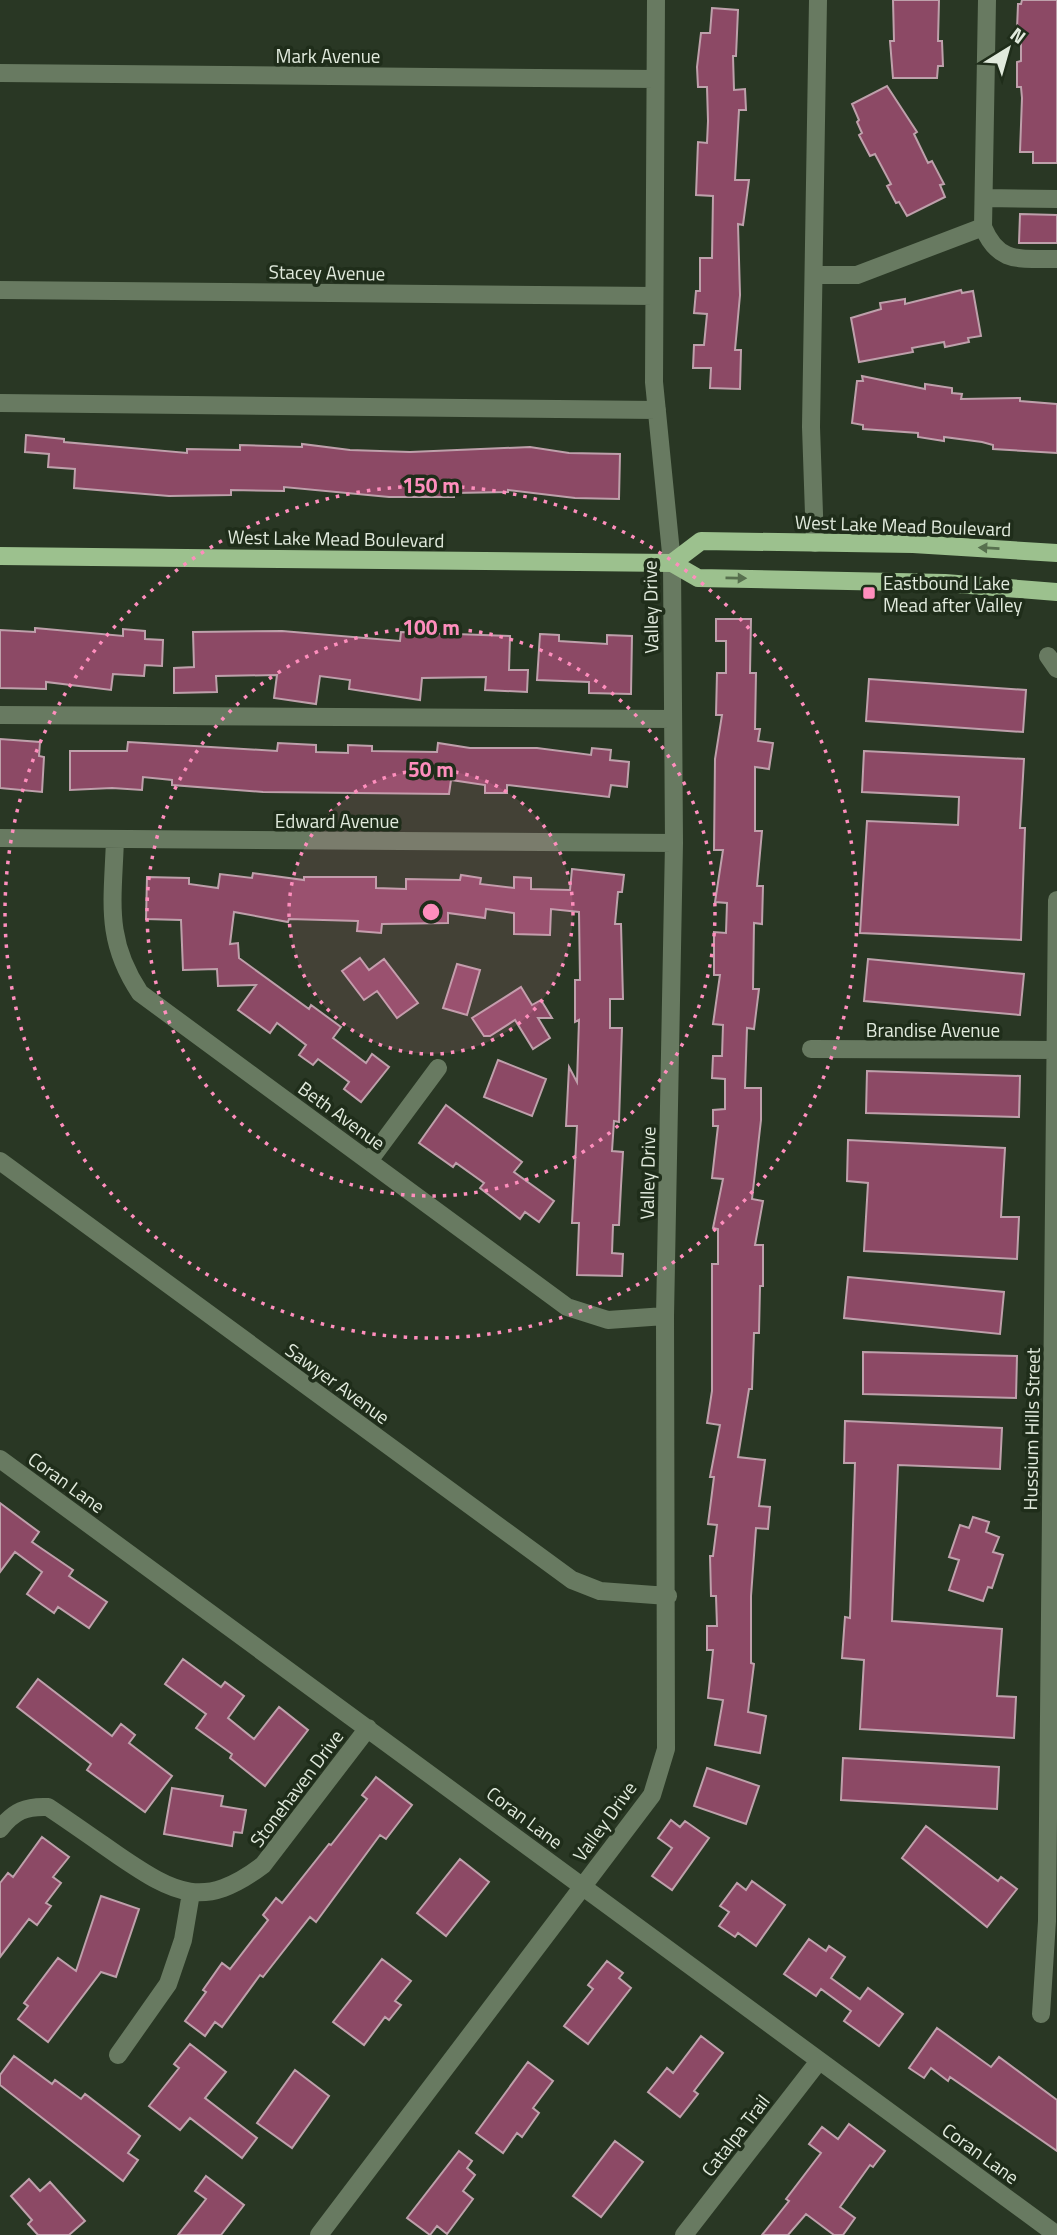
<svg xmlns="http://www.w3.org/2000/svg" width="1057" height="2235" font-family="'Titillium Web',sans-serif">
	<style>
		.building { fill: #8c4965; stroke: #bea0ab; stroke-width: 2 }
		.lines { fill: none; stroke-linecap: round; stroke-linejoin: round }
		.minor { stroke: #687a61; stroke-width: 18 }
		.major { stroke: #9cc18e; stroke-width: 18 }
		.oneway { fill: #57704e }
		.ring { fill: none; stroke: #fe8ebd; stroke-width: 3.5; stroke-dasharray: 3.5 7 }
		.poi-dot { fill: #fe8ebd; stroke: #1f2d1a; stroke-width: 2.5 }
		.labels { text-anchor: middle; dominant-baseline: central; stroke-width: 7; stroke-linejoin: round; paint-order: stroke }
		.street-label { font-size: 19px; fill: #e1eadd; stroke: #1f2d1a }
		.poi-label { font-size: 19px; fill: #e1eadd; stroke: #1f2d1a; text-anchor: start }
		.centre { fill: #fe8ebd; stroke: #1f2d1a; stroke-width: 3.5 }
		.ring-label { font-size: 21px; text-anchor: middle; font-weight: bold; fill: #fe8ebd; stroke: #1f2d1a; stroke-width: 7; stroke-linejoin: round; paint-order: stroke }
	</style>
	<rect width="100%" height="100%" fill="#293724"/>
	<path class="building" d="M893 0H939L938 41H942L943 66H938L937 78H893L890 41H894Z
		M1022 0H1057V163H1033V152H1020L1022 98 1021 87H1017V62L1021 61V30L1017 29 1018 4H1021Z
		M712 8 738 10 736 56H733L734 90 745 89 746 110H739L735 180H749L743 225 738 224 740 295 735 350H741L740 389 710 388 711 368H693L694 345H704L707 314 694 313 696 291H700V258H712L713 196 696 195 698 142 707 143 708 121 707 87H698L697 67 701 33H710Z
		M887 86 917 132 914 134 928 163 932 161 944 184 940 185 945 197 907 216 899 202 896 203 887 186 891 184 875 154 870 156 859 135 862 133 857 122 859 120 852 104Z
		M1020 214 1057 215V243H1019Z
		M961 290 962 293 973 291 981 336 968 338 969 342 945 347 944 342 912 348 913 352 859 362 851 318 881 309 880 303 905 299V304Z
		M862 376 925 389V384L952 388V393L962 394 961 399 1020 398V401L1057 404V453L993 449V445L982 442 944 437V441L918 437V433L863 429V425L852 423 857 381H863Z
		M26 435 64 439V442L187 453V449L240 450V445L302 447V444L350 450 410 452 530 447 569 453 620 454 619 499 575 498 508 490V492L454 493V497H389L284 487V491L231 490V495L169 496 74 488 75 469 48 467 49 454 25 452Z
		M716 619H751L750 673H756L755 729H760L758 741 773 743 769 769 755 767V831H762L757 886H763L762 924 754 923 753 989H759L754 1029 747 1028 745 1088H761V1120L752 1199 763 1201 755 1245H763V1286H760L759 1333H754L752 1389H749L738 1457 765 1460 759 1506 770 1507 768 1529 756 1528 751 1596V1663L754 1664 748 1712 766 1716 760 1753 715 1745 723 1700 708 1698 713 1650H707V1626H717L716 1596H711L710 1556H713L717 1525 708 1524 714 1477H710L720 1425 707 1423 712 1391V1264H718V1229L713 1228 723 1179 712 1178 718 1126H713V1110L725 1109V1079L712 1078 713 1056H722L723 1025 713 1024 720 975H714V932L726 933 727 903 715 902 723 850H714L715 759 722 715H716L717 673H726V641H716Z
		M35 628 123 636V629L145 631V639L163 640 162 666 145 665 144 676 113 674 111 690 46 682V689L0 688V630L35 632Z
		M282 631 400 641 401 632 510 636 509 670H528L527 692 485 690 486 677 422 678 420 700 349 689 350 680 320 676 316 704 274 698 277 675 216 676 217 692 174 693V668L194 667 193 632Z
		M540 634 559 635V641L607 644V635L632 636 631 694 589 693V682L537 680Z
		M869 679 1026 690 1023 732 866 721Z
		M0 739 40 742 39 756 44 757 42 792 0 788Z
		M128 742 277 751 278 743 316 745V752L348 753V745L372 746V751L437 752 438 743 470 748H537L591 755 592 748 611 750 610 760 629 762 627 787 611 785 609 797 507 785V793H485V785L451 780 449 794 263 792 172 785V780L143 777 142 790 112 788 70 790V751H127Z
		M864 751 1024 759 1020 828H1025L1021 940 860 933 867 821 958 825 959 797 862 792Z
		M572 869 624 875 622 892H618L615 924H621L623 999H610V1028H622L619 1122 614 1121 612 1151 623 1152 621 1186 619 1225H613L612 1253 623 1254 622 1276 577 1275 579 1223H572L577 1126H566L569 1067 577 1082 579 1020 575 1022V980H580L579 912 551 909 550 935 514 934V913L486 909 485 918 448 913V923L382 924 381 933 357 931 358 921 289 919 288 922 234 912 230 944 238 943 239 958 309 1009 311 1005 341 1027 333 1038 366 1063 372 1054 389 1067 361 1102 344 1089 349 1082 318 1059 313 1065 299 1055 306 1045 277 1023 270 1033 238 1010 256 985 218 986 217 969 183 970 181 920 146 919 147 877 189 878V884L218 888 220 874 252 878 253 873 304 880V877H376V888L406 889V879L460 880 461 875 481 878 480 884 514 888V877L531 878V889L570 890Z
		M360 958 369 970 384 959 418 1003 397 1018 377 991 364 1000 342 971Z
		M868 959 1024 974 1020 1015 864 1001Z
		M457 964 480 970 467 1015 443 1008Z
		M521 987 532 1005 541 1000 552 1018H538L550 1038 533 1049 515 1020 490 1036H484L472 1018Z
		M498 1060 546 1079 532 1116 484 1097Z
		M867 1071 1020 1076 1019 1117 866 1113Z
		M446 1105 522 1162 514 1172 554 1201 539 1222 525 1212 520 1219 480 1188 484 1183 456 1163 453 1167 419 1143Z
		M848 1140 1005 1148 1001 1217H1019L1017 1259 864 1251 868 1183 847 1181Z
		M848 1277 1004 1292 1000 1334 844 1318Z
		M863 1352 1017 1356 1016 1398 863 1394Z
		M845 1421 1002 1428 1000 1469 898 1465 892 1621 1002 1629 997 1696 1016 1697 1014 1738 860 1729 864 1660 842 1658 845 1617 850 1618 855 1463H844Z
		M0 1503 39 1532 32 1542 73 1570 69 1576 107 1602 89 1628 58 1607 54 1613 27 1594 42 1572 15 1552 0 1572Z
		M973 1517 989 1522 986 1532 999 1537 993 1552 1003 1555 992 1588 988 1587 983 1601 949 1590 959 1560 949 1557 960 1525 969 1528Z
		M183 1659 221 1687 225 1682 244 1696 228 1718 254 1739 279 1707 308 1730 265 1786 230 1758 232 1754 196 1728 206 1714 165 1684Z
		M38 1679 112 1736 121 1724 135 1735 129 1743 172 1776 145 1812 87 1770 91 1764 17 1707Z
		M843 1758 999 1767 997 1809 841 1800Z
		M707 1768 759 1786 746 1824 694 1806Z
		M376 1777 412 1805 386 1839 380 1835 316 1922 310 1917 263 1977 260 1975 222 2027 215 2022 205 2036 185 2021 206 1992 203 1990 222 1963 230 1969 268 1920 263 1915 276 1898 282 1903 329 1844 331 1845 367 1799 362 1795Z
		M172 1788 223 1796 221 1806 246 1810 242 1833 234 1832 232 1846 164 1834Z
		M671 1820 680 1827 685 1821 709 1838 672 1890 652 1876 672 1848 658 1838Z
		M926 1826 998 1881 1001 1877 1017 1889 987 1927 902 1858Z
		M42 1837 69 1857 53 1877 61 1883 46 1903 51 1906 37 1925 29 1919 0 1957V1883L8 1873 13 1877Z
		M460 1859 489 1882 446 1936 417 1913Z
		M752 1881 785 1905 756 1946 738 1933 735 1937 719 1926 729 1912 720 1906 737 1883 746 1890Z
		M101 1896 139 1909 116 1977 101 1972 48 2042 18 2019 28 2006 24 2003 58 1958 76 1971Z
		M809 1939 826 1951 829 1946 845 1957 831 1978 860 1999 868 1988 903 2014 879 2046 844 2021 851 2011 821 1989 816 1996 784 1974Z
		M382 1959 411 1981 395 2001 401 2005 389 2020 385 2017 364 2045 333 2022Z
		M607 1961 623 1973 619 1978 631 1988 588 2044 564 2026 593 1989 588 1985Z
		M937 2028 991 2067 999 2057 1057 2100V2151L950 2077 948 2081 931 2068 924 2078 909 2068Z
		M701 2036 723 2053 694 2091 698 2094 680 2117 648 2092 667 2068 673 2073Z
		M190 2044 226 2072 205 2098 257 2138 242 2158 190 2118 180 2130 149 2106 179 2068 174 2064Z
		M14 2056 52 2084 55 2080 81 2099 85 2094 140 2136 128 2153 138 2160 123 2181 0 2085V2075Z
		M528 2062 553 2081 533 2108 539 2113 522 2137 517 2133 503 2153 476 2133Z
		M295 2070 329 2096 292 2148 257 2123Z
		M849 2124 885 2151 873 2167 870 2165 840 2207 855 2218 843 2235H834L806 2214 788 2235H762L789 2201 786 2199 821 2153 809 2144 822 2127 838 2139Z
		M615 2141 643 2162 601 2217 573 2196Z
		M459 2151 472 2161 467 2168 475 2175 463 2191 473 2199 447 2234 437 2226 430 2235 407 2218Z
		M206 2176 244 2205 221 2235H178L206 2199 195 2191Z
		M29 2179 40 2191 50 2182 85 2221 69 2235H38L28 2224 32 2220 11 2196Z"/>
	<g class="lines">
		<path class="minor" d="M987 0 983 227C999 265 1020 258 1057 259
			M0 73 655 79
			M984 198 1057 199
			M815 275H857L983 227
			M0 290 654 296
			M0 403 657 410
			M815 543 811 427 818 0
			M1048 656 1057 669
			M0 715 673 719
			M0 838 674 843
			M115 839C113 901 104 939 140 993L567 1307 608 1320 665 1316
			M811 1049 1055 1050
			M0 1161 572 1580 600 1591 668 1596
			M369 1161 438 1068
			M0 1459 1057 2235
			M0 1829C14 1811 26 1806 48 1807 72 1823 96 1840 119 1856 175 1894 204 1910 263 1865L368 1728
			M1041 2014 1047 1921 1057 900
			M118 2055 168 1984 183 1940 191 1893
			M319 2235 652 1795 666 1749 665 1316 674 843 672 563 654 382 656 0
			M684 2235 819 2061"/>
		<path class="major" d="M0 556 672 563 698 578 945 583 1057 592
			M672 563 701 541 913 544 1057 553"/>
	</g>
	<defs><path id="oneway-solid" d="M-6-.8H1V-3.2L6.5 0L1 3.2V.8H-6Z" transform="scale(1.75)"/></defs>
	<g class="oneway">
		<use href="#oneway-solid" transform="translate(989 548) rotate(-177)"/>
		<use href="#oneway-solid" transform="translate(736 578) rotate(1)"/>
	</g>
	<circle cx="431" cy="912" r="142" fill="#fe8ebd" fill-opacity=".12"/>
	<g class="ring">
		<circle cx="431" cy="912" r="142"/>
		<circle cx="431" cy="912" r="284"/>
		<circle cx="431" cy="912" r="426"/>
	</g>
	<rect class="poi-dot" x="862" y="586" width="14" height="14" rx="3.5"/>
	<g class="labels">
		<g class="street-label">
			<text x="328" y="55">Mark Avenue</text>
			<text transform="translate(327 272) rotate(1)">Stacey Avenue</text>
			<text transform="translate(903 525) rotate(2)">West Lake Mead Boulevard</text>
			<text transform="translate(336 538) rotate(1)">West Lake Mead Boulevard</text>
			<text transform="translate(650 607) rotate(-91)">Valley Drive</text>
			<text x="337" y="820">Edward Avenue</text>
			<text x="933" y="1029">Brandise Avenue</text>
			<text transform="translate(342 1115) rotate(36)">Beth Avenue</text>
			<text transform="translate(647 1173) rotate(-89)">Valley Drive</text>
			<text transform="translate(338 1383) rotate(36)">Sawyer Avenue</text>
			<text transform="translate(1031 1429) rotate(-89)">Hussium Hills Street</text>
			<text transform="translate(67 1482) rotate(36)">Coran Lane</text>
			<text transform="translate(296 1788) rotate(-53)">Stonehaven Drive</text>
			<text transform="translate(525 1817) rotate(37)">Coran Lane</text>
			<text transform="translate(604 1821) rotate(-54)">Valley Drive</text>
			<text transform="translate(735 2135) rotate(-52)">Catalpa Trail</text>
			<text transform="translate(981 2153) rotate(36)">Coran Lane</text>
		</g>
		<g class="poi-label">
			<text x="883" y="582">Eastbound Lake<tspan x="883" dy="22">Mead after Valley</tspan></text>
		</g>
	</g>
	<circle cx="431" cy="912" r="10" class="centre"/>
	<g class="ring-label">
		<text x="431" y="493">150 m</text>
		<text x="431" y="635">100 m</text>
		<text x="431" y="777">50 m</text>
	</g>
	<g transform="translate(1008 49) rotate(37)" stroke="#1f2d1a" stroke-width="5" paint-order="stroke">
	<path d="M0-5L12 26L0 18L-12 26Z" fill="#e1eadd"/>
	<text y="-10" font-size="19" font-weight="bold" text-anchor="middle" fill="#e1eadd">N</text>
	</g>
</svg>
